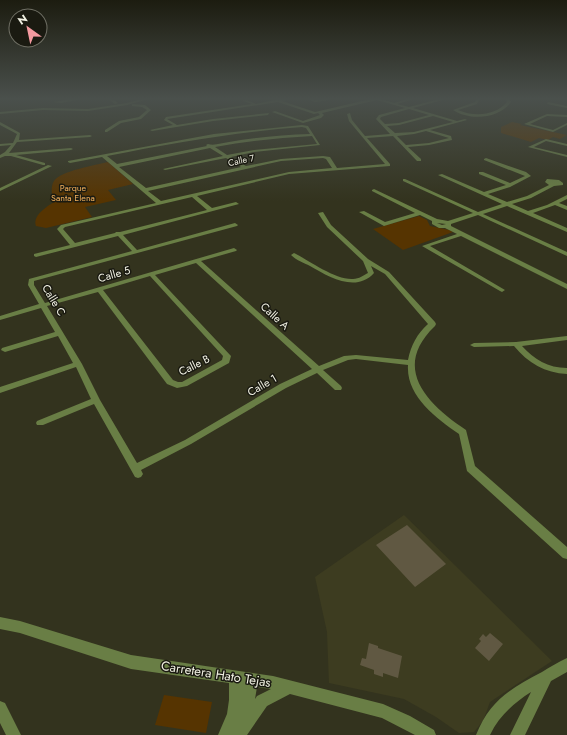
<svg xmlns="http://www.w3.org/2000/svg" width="567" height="735" font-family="Jost,sans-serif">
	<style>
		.built { fill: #3d3c20 }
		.green { fill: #563401 }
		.building { fill: #605842 }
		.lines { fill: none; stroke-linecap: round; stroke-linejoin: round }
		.minor { fill: #697e45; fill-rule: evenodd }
		.labels { text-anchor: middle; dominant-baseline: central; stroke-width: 3; stroke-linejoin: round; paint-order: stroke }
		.far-street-label { font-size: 9px; fill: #f2f2e4; stroke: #1a1a11 }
		.far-park-label { font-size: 9px; fill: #f4b15c; stroke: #1a1a11 }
		.street-label { font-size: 11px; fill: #f2f2e4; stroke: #1a1a11 }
		.near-street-label { font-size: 13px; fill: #f2f2e4; stroke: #1a1a11 }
	</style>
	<rect width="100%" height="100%" fill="#33331e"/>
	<path class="built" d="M404 515 552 661 490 702 483 721 474 732 459 733 436 717 404 699 329 683 327 632 315 577Z"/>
	<path class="green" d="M512 122 522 124 520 125 567 135 560 139 553 137 548 140 539 138 531 142 501 133V127Z
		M108 162 133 184 108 190 116 200 85 207 92 217 46 228 36 226C32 216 46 207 54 202 52 196 50 187 54 181 60 171 96 165 108 162Z
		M419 216 427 220 430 226 449 230 453 232 403 250 373 229Z
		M164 695 212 702 206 733 155 725Z"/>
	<path class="building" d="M407 525 446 564 415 587 376 545Z
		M490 633 503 644 489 661 475 648 481 641 479 639 483 634 486 637Z
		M369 643 378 646V648L402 656 398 678 383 673V677L374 674V670L360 665 362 658 366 659Z"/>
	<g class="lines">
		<path class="minor" d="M74 98H86L61 103 54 102Z
			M107 98H111L118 103 115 104Z
			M145 98H152L127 105 88 111 43 110 0 114V112L43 108 88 109 127 103Z
			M285 98H293L282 101 315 112 375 98H383L381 99 394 103 410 98H417L397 104 409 107 443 98H450L413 108 457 121 465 119 467 120 430 130 451 136 452 140 429 145 408 147 421 159V161H417L393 136 367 138 390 164V166L289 174 197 196 212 208 236 202 239 204 123 235 137 250 235 223 238 225 237 226 34 281V285L45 303 234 248 237 250 236 251 201 261 319 366 344 356 356 355 408 360C411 345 417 334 428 324L385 274 371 266 374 273C356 293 329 277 310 266 304 263 296 260 291 255L294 253 296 254C311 262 336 280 353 279 359 279 364 275 368 273L363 261 327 227 318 213 323 212 331 225 368 259 389 272 435 322 436 324 435 326C391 368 427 404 466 430L475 466 567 547V559L563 558 467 471 459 434C436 418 406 396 408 365L356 359 348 360 323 370 341 386 342 388 341 390H335L317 373 286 388 191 444 141 470 143 474 141 477 138 478 135 477 94 404 43 425H37L36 423 37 421 91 399 76 367 0 393V387L73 363 58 336 5 352 1 350 2 348 55 332 41 308 0 320V316L39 304 28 285 29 279 132 251 118 236 36 257 34 256V254L70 245 57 229 61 225 156 203 102 157 70 163 68 162V161L214 134 302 125 308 126 320 145 254 152 231 157 246 166 281 159 323 156 330 157 337 168 385 164 349 121 347 114 350 113 352 120 365 136 390 134 376 119 379 115 405 108 377 100 322 113 324 115 321 118 303 123 272 112 275 111 303 121 320 115 318 113 314 114 278 102 167 119 177 125 213 119 269 113 268 115 213 121 152 131 150 130 173 125 164 120 166 117 252 104 243 101 244 99 256 104ZM409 109 429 115 399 123 385 124 380 119 381 117ZM433 116 453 122 414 132 395 133 387 126 399 125ZM302 127 306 128 310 134C283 135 256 137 229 142 222 143 214 146 208 144L206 145 207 146 117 164 107 156C172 143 236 132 302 127ZM426 131 449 138 429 143 406 145 397 136 414 134ZM312 136 317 144 254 150 227 155 215 147C247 141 279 138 312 136ZM210 148 223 156 163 169 165 170 226 158 241 167 146 188 119 167ZM323 158 326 159 332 168 289 172 161 201 148 191 281 161ZM192 197 207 210 120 232H116L115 233 75 243 63 229 65 227ZM196 263 312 369 280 384 185 440 137 463 100 400 82 364 47 306 98 292 167 384 177 388 187 386 229 363 231 356 155 275ZM150 276 223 356 222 360 182 382H178L173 380 103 290Z
			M311 98 315 100 327 98 329 100 315 102 305 98Z
			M477 98H480L477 104 458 110C474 117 495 116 507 102L505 98H508L511 102C499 119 470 121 453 110L475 102Z
			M567 98V100L559 98Z
			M548 102 567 106V108L547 104Z
			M132 104 145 105 151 110 141 119 121 123 107 132H105V130L119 121 139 117 147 110 142 107 132 106Z
			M547 114 567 115V117L547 116 530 124 553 130 567 123V125L553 132 524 124Z
			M0 122 20 133 19 140 90 135 92 136 90 137 17 142 9 153 71 148 73 149 71 150 16 155 45 163V165H43L11 156H5L0 158V155L5 152 11 145 0 146V144L13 143 17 134 0 125Z
			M546 139 567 144V146L546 141 534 147 567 155V157L528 147Z
			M486 158 526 172 531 176 510 187 488 194 507 202 527 196 549 185 545 182 547 179 559 180 563 183V185L554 186 531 198 512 204 528 211 547 205 567 195V199L559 203 567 206V210L555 205 533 213 567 228V232L507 206 483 214 567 252V256L478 215 451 224V226L567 284V289L461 236 430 246 505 290 502 292 500 291 422 246 457 234 445 228H439L432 224V221L420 215 384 226 359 212 364 211 385 222 415 213 372 191V190L374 189 437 219 448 221 473 213 403 181V179H405L478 212 502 204 438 175 442 174 484 192 506 185 479 174V172H483L510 183 525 176 484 160V159ZM437 223 446 224 442 225Z
			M48 165 52 166 0 191V188Z
			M567 336V340L522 346C534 359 548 368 567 368V374C545 373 528 363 514 346L474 347 470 345 474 343 516 342Z
			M0 617 20 621 131 655 273 676 383 704 410 716 434 730 436 735H415L382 718 290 694 267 706 247 735H218L227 714 229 700V683L131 669 20 633 0 629ZM257 687 271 689 257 696 255 699Z
			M567 658V672L551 681 525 735H510L531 692C514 703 499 716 490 735H476C490 700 510 689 542 672 550 667 558 662 567 658Z
			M0 701 5 703 21 735H6L0 723Z"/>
	</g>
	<linearGradient id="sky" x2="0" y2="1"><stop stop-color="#1c1c10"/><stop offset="0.49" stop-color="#4a504c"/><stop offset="1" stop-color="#4a504c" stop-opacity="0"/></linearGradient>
	<rect width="567" height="201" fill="url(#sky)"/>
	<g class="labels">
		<g class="far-street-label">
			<text transform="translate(241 160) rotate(-12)">Calle 7</text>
		</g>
		<g class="far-park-label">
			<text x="73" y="187">Parque<tspan x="73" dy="10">Santa Elena</tspan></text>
		</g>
		<g class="street-label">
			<text transform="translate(114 274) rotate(-16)">Calle 5</text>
			<text transform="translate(54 300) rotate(59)">Calle C</text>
			<text transform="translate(275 316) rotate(42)">Calle A</text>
			<text transform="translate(194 365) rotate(-26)">Calle B</text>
			<text transform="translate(262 385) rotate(-30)">Calle 1</text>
		</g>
		<g class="near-street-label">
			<text transform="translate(216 674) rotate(9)">Carretera Hato Tejas</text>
		</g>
	</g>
	<g transform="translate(28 28) rotate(327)"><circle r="19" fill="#1a1a11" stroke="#707065"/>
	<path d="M0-3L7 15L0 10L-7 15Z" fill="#f49aa0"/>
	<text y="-6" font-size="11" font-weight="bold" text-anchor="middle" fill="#f2f2e4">N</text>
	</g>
</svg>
